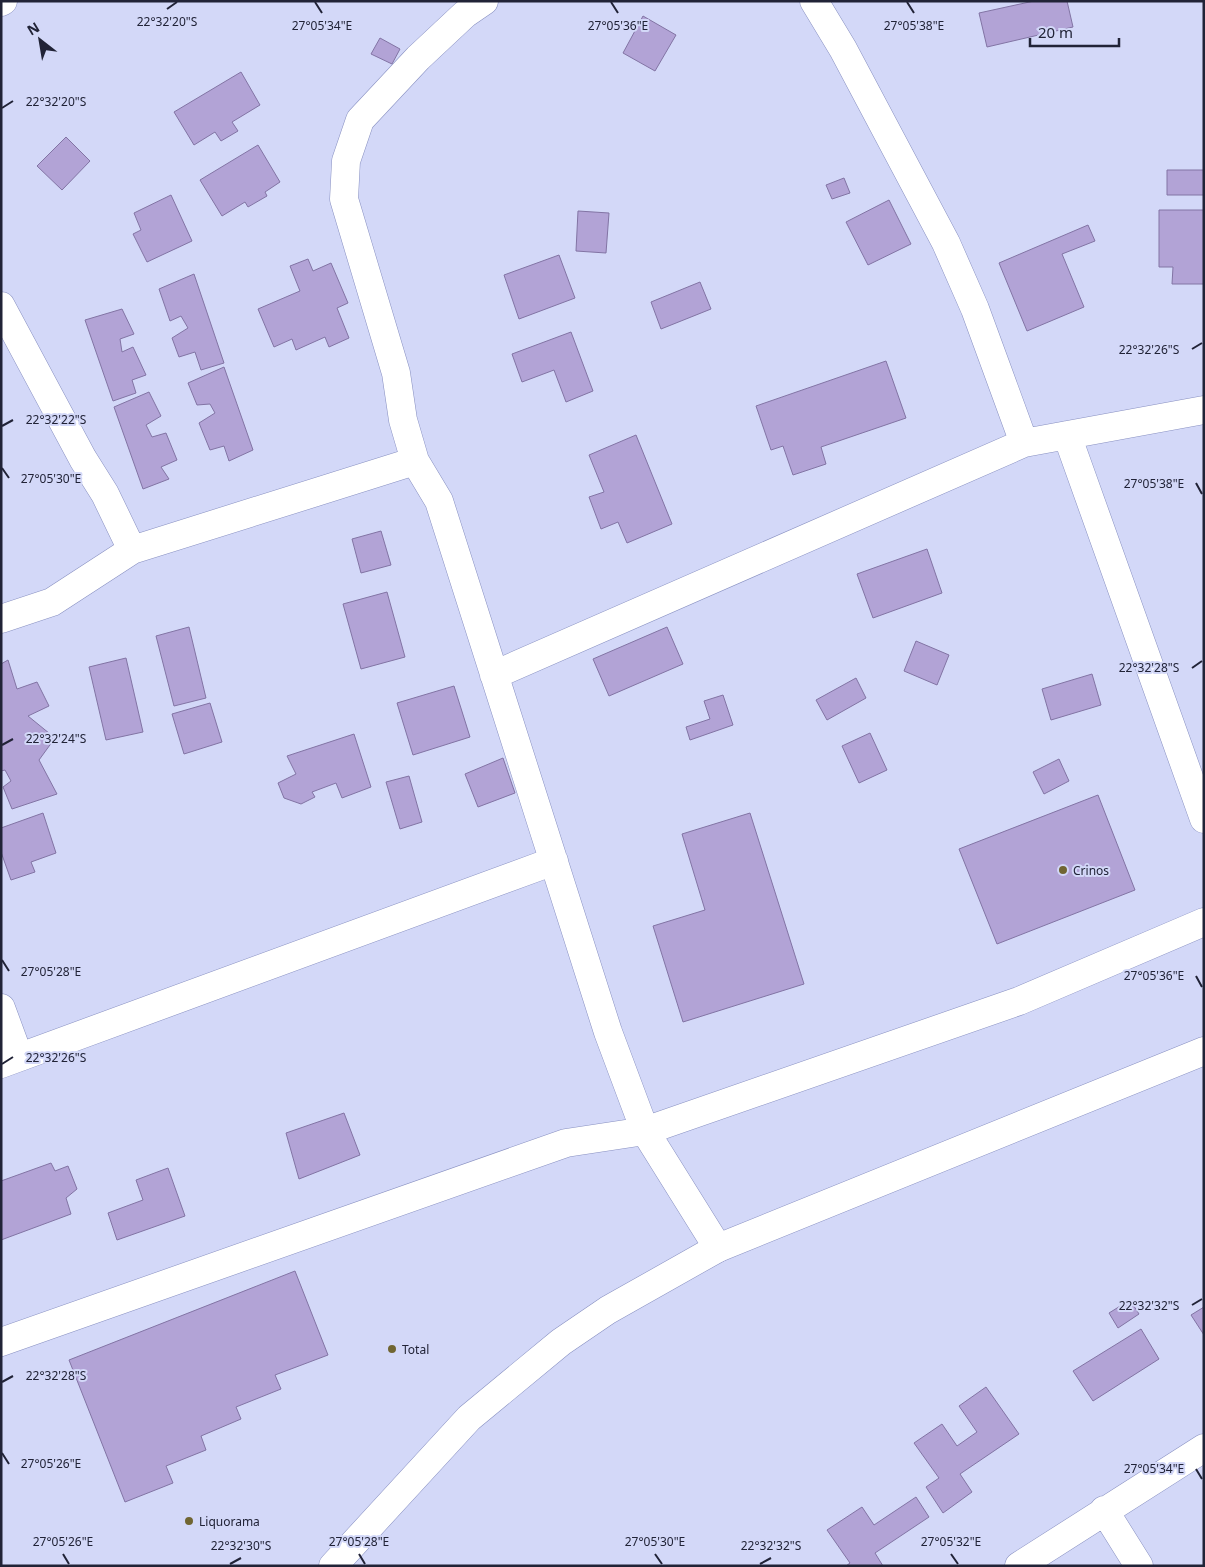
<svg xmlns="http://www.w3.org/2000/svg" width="1205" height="1567" font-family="'Noto Sans',sans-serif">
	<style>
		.building { fill: #b2a3d6; stroke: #8274a4 }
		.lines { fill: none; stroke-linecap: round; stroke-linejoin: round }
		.minor-casing { stroke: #8890c1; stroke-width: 29 }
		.tertiary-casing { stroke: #8890c1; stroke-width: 29 }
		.minor { stroke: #fff; stroke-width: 28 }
		.tertiary { stroke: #fff; stroke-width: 28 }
		.ticks { fill: none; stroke: #212337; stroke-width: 2 }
		.poi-dot { fill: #706532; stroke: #d3d8f8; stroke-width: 2 }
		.labels { text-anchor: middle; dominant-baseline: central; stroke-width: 4; stroke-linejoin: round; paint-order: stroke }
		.poi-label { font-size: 12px; fill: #212337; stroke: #d3d8f8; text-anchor: start }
		.ticks-label { font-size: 12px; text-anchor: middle; fill: #212337; stroke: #d3d8f8; stroke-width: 4; stroke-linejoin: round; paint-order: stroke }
	</style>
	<rect width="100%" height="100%" fill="#d3d8f8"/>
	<path class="building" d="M1034 1H1067L1073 27 987 47 979 13Z
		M643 16 676 35 655 71 623 53Z
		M380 38 400 49 392 64 371 54Z
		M241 72 260 105 232 122 238 131 221 141 215 132 194 145 174 112Z
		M66 137 90 161 62 190 37 166Z
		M258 145 280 182 265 192 267 196 248 207 245 202 222 216 200 180Z
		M1167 170H1204V195H1167Z
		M844 178 850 193 832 199 826 185Z
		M171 195 192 241 147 262 133 234 141 230 134 213Z
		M889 200 911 244 868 265 846 222Z
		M1159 210H1204V284H1172L1173 267H1159Z
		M578 211 609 213 606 253 576 251Z
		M1088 225 1095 241 1062 254 1084 307 1027 331 999 263Z
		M559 255 575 298 519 319 504 275Z
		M308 259 313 271 331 263 348 303 337 308 349 338 329 347 325 337 296 350 292 339 274 347 258 309 300 291 290 266Z
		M194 274 224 363 201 370 195 352 179 357 172 338 188 328 181 316 170 321 159 289Z
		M700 282 711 309 661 329 651 302Z
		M122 309 134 334 120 339 122 352 133 347 146 375 132 380 136 393 113 401 85 320Z
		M571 332 593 391 566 402 554 370 522 382 512 354Z
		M886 361 906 418 821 447 826 464 793 475 783 446 771 450 756 406Z
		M224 367 253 450 229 461 224 446 210 450 199 423 215 413 210 404 197 405 188 383Z
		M149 392 161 416 146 425 152 437 166 433 177 460 161 467 169 479 143 489 114 407Z
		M636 435 672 524 627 543 618 522 601 529 589 497 604 492 589 455Z
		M381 531 391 565 361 573 352 539Z
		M927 549 942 593 873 618 857 574Z
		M387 592 405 657 361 669 343 604Z
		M189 627 206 698 174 706 156 636Z
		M667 627 683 664 609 696 593 659Z
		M916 641 949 655 937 685 904 671Z
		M126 658 143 732 106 740 89 667Z
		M8 660 17 689 37 682 49 706 28 716 55 738 39 760 57 794 12 809 3 787 11 781 5 770 1 771V664Z
		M1092 674 1101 705 1051 720 1042 689Z
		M856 678 866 698 827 720 816 700Z
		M454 686 470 737 413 755 397 703Z
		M723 695 733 725 690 740 686 727 710 719 704 701Z
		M210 703 222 742 184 754 172 714Z
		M870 733 887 770 859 783 842 746Z
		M354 734 371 787 342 798 336 783 312 792 315 797 301 804 284 798 278 783 296 774 287 756Z
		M503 758 515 793 478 807 465 774Z
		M1059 759 1069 781 1044 794 1033 772Z
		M409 776 422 822 400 829 386 782Z
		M1098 795 1135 890 997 944 959 849Z
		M43 813 56 853 31 862 35 872 11 880 1 852V828Z
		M750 813 804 984 683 1022 653 926 705 910 682 834Z
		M344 1113 360 1155 299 1179 286 1133Z
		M51 1163 55 1171 68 1166 77 1189 66 1198 71 1214 1 1240V1181Z
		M168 1168 185 1216 117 1240 108 1213 143 1200 136 1180Z
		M295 1271 328 1355 275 1375 281 1389 236 1407 241 1419 201 1436 206 1450 166 1466 173 1483 125 1502 69 1360Z
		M1130 1300 1139 1314 1118 1328 1109 1313Z
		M1204 1307V1335L1191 1315Z
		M1141 1329 1159 1359 1093 1401 1073 1371Z
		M986 1387 1019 1434 960 1474 972 1492 943 1513 926 1487 939 1478 914 1443 942 1424 957 1446 977 1432 959 1406Z
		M916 1497 929 1517 875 1553 883 1566H846L850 1563 827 1530 862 1507 874 1525Z"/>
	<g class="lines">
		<defs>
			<path id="minor" d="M484 1 465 14 418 58 360 120 346 161 344 199 396 373 403 420 415 461 439 501 608 1032 645 1131 718 1248
				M814 1 843 49 946 243 975 309 1024 443
				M1 2 3 1
				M1 306 83 459 105 494 132 550
				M1067 435 1204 819
				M1 619 52 602 132 550 415 461
				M494 675 1024 443 1204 410
				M1 1008 19 1057
				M1 1064 554 861
				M1 1342 566 1143 645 1131 1019 1001 1204 922
				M1104 1510 1139 1566
				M1019 1566 1204 1448"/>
			<path id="tertiary" d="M333 1566 469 1418 561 1342 608 1310 718 1248 1204 1051"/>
		</defs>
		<use href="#minor" class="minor-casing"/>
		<use href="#tertiary" class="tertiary-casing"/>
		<use href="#minor" class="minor"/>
		<use href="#tertiary" class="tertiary"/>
	</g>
	<path class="ticks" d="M315 2 322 13M611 2 618 13M907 2 914 13M167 9 177 2M2 108 13 101M1192 349 1202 343M2 426 13 420M2 468 9 478M1196 483 1202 494M1192 668 1202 661M2 745 13 739M2 960 9 971M1196 976 1202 987M2 1064 13 1057M1192 1305 1202 1299M2 1382 13 1376M2 1453 9 1464M1196 1469 1202 1479M63 1554 69 1564M359 1554 365 1564M655 1554 662 1564M951 1554 958 1564M230 1564 241 1558M760 1564 771 1558"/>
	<g class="poi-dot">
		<circle cx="1063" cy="870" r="5"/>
		<circle cx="392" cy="1349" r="5"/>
		<circle cx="189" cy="1521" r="5"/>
	</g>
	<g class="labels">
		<g class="poi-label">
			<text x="1073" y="870">Crinos</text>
			<text x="402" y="1349">Total</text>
			<text x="199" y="1521">Liquorama</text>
		</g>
	</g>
	<g class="ticks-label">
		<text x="167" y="26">22°32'20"S</text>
		<text x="322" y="30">27°05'34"E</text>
		<text x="618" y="30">27°05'36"E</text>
		<text x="914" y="30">27°05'38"E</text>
		<text x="56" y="106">22°32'20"S</text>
		<text x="1149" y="354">22°32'26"S</text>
		<text x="56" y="424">22°32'22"S</text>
		<text x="51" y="483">27°05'30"E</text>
		<text x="1154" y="488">27°05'38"E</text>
		<text x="1149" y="672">22°32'28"S</text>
		<text x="56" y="743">22°32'24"S</text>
		<text x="51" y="976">27°05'28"E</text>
		<text x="1154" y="980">27°05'36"E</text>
		<text x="56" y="1062">22°32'26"S</text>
		<text x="1149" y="1310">22°32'32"S</text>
		<text x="56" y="1380">22°32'28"S</text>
		<text x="51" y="1468">27°05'26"E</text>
		<text x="1154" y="1473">27°05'34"E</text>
		<text x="63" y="1546">27°05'26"E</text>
		<text x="359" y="1546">27°05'28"E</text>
		<text x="655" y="1546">27°05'30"E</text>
		<text x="951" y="1546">27°05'32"E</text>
		<text x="241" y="1550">22°32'30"S</text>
		<text x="771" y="1550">22°32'32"S</text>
	</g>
	<rect width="1205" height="1567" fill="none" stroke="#212337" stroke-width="5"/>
	<g transform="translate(40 40) rotate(329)" stroke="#d3d8f8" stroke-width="4" paint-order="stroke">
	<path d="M0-4L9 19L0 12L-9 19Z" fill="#212337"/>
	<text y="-8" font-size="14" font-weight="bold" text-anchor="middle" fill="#212337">N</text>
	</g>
	<path d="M1030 38v8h89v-8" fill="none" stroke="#212337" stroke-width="2.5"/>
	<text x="1038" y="38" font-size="15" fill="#212337" stroke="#d3d8f8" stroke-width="4" paint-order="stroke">20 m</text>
</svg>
